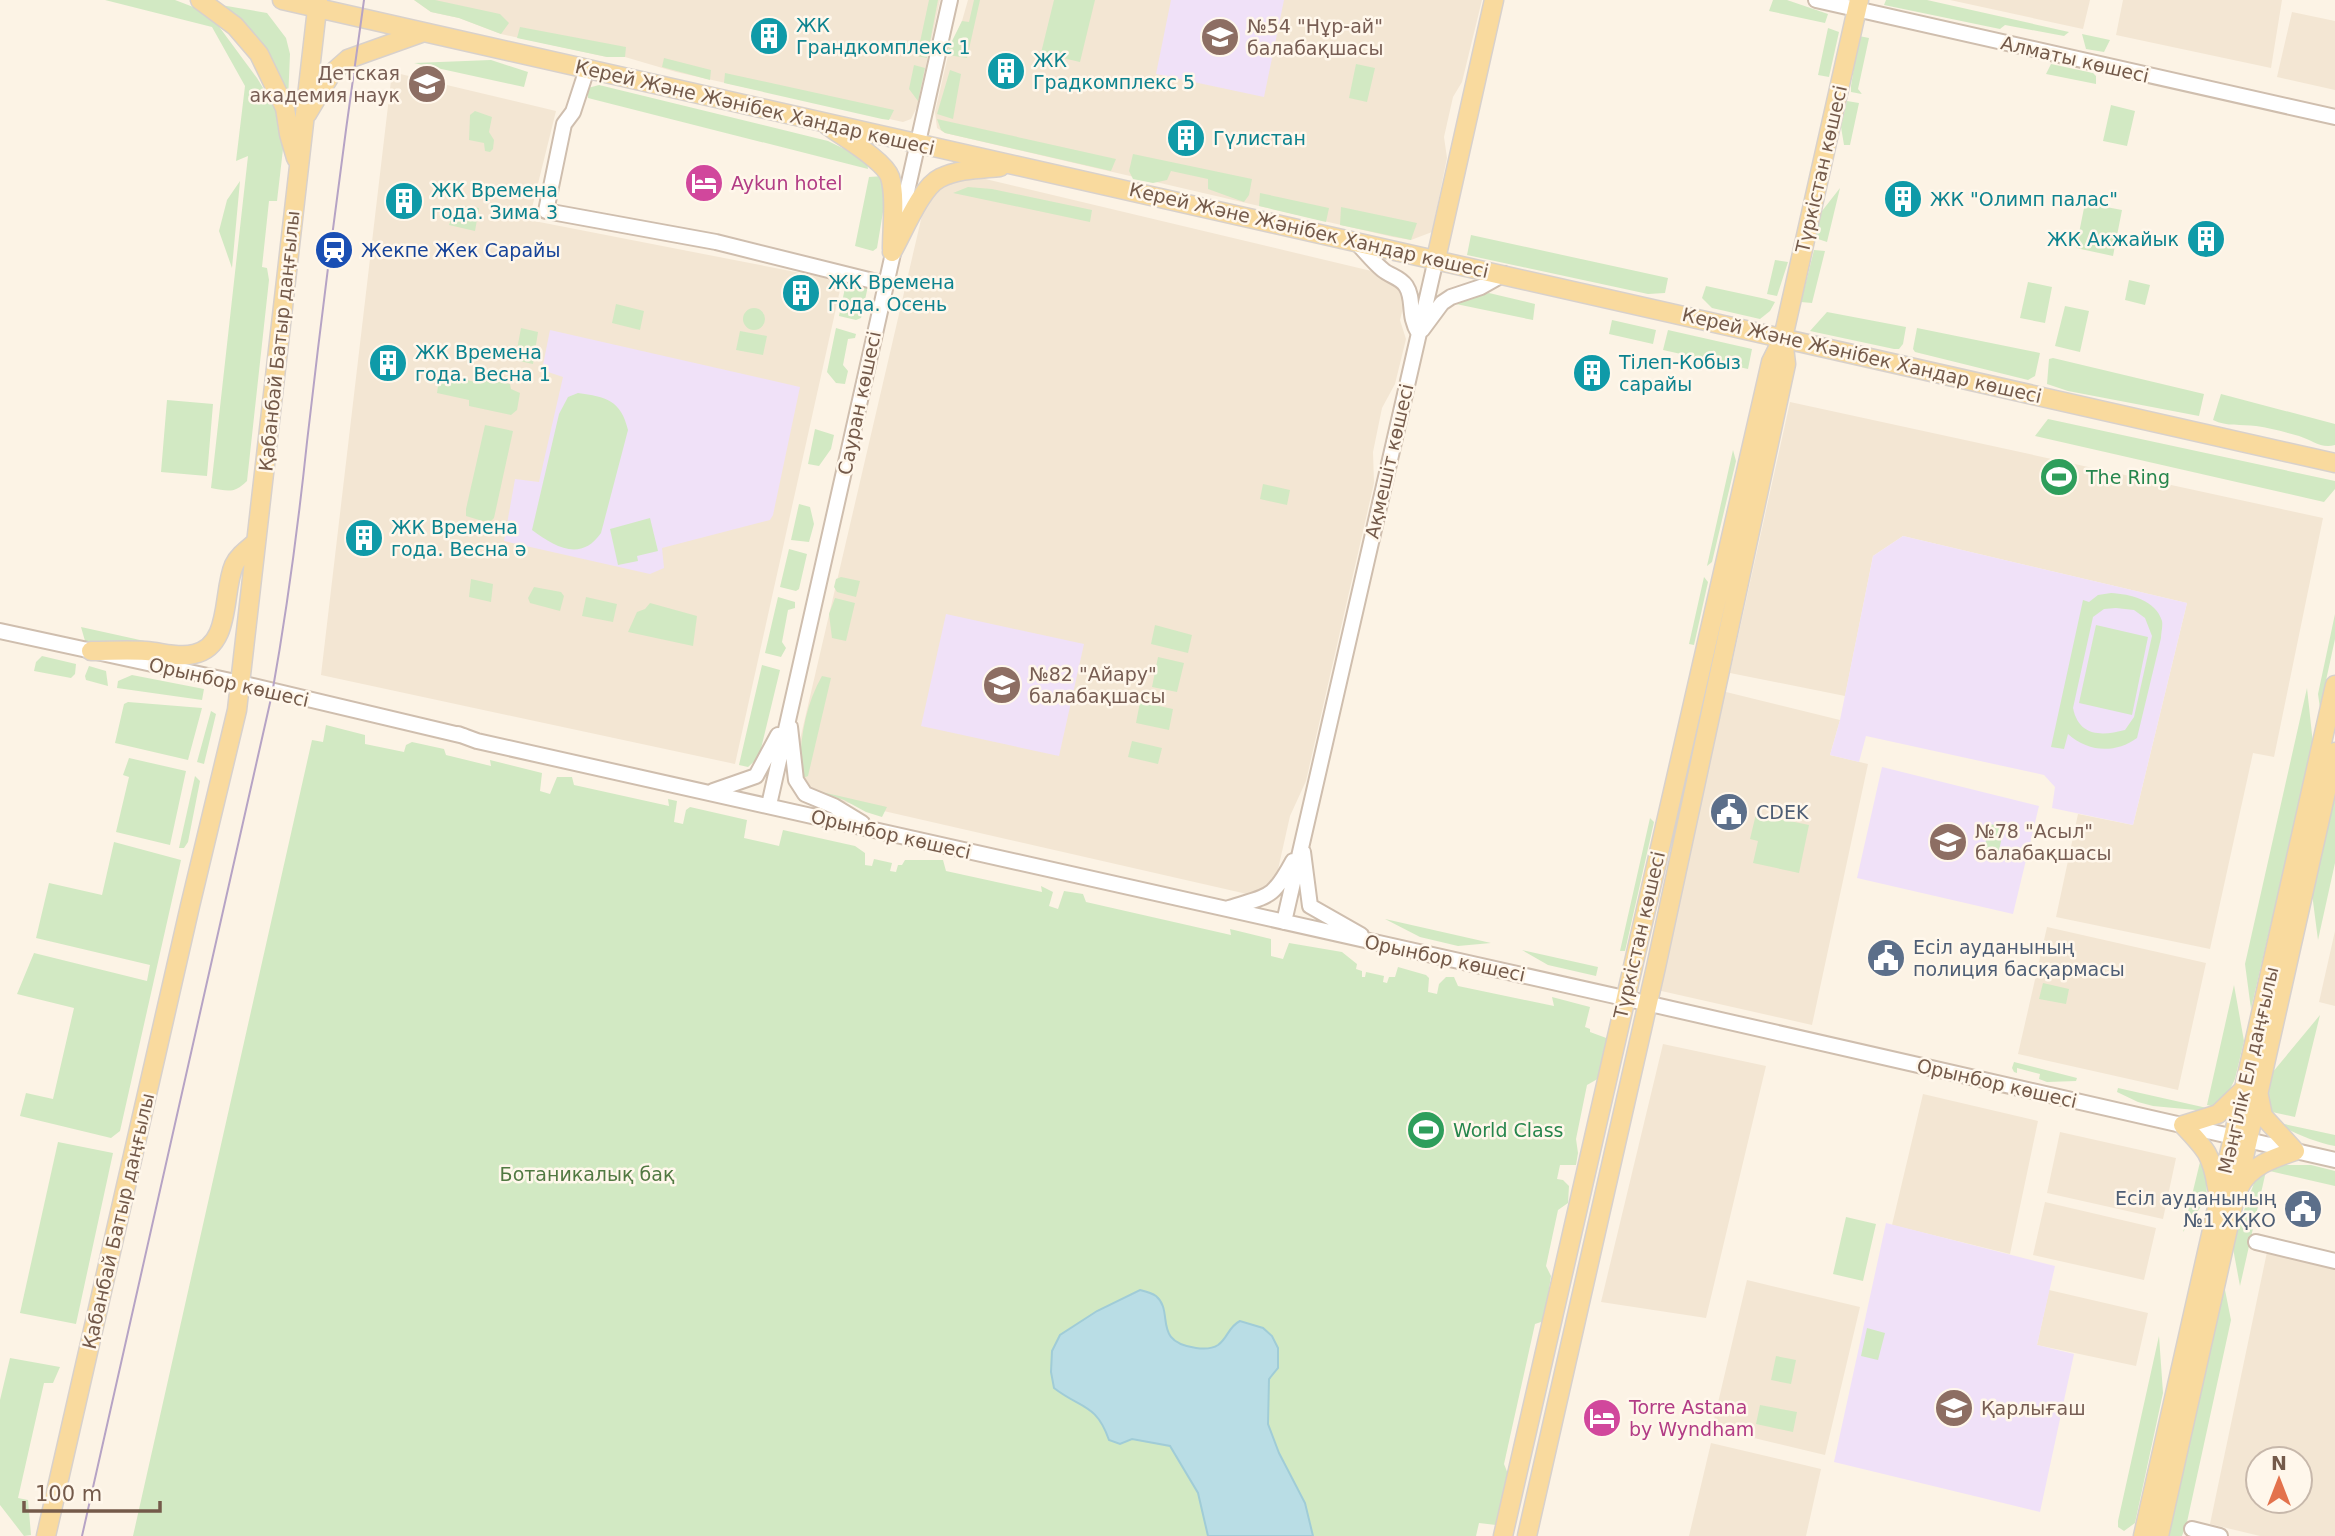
<svg xmlns="http://www.w3.org/2000/svg" width="2335" height="1536" font-family="'DejaVu Sans',sans-serif">
	<style>
		.residential { fill: #f3e6d3; fill-rule: evenodd }
		.education { fill: #f0e1f8 }
		.green { fill: #d2e9c3; fill-rule: evenodd }
		.water { fill: #b9dde5; stroke: #a0ccd7; stroke-width: 2 }
		.lines { fill: none; stroke-linecap: round; stroke-linejoin: round }
		.minor-casing { stroke: #cfbeae; stroke-width: 18 }
		.major-casing { stroke: #d8d1cc; stroke-width: 21 }
		.minor { stroke: #fff; stroke-width: 14 }
		.major { stroke: #f9da9e; stroke-width: 18 }
		.tram { stroke: #b6a3c5; stroke-width: 2 }
		.labels { text-anchor: middle; dominant-baseline: central; stroke-width: 5; stroke-linejoin: round; paint-order: stroke }
		.culture-label { font-size: 19px; fill: #0d838f; stroke: #fff7eb; text-anchor: start }
		.education-label { font-size: 19px; fill: #785e54; stroke: #fff7eb; text-anchor: start }
		.street-label { font-size: 19px; fill: #745a4a; stroke: #fff7eb }
		.hotel-label { font-size: 19px; fill: #b23c85; stroke: #fff7eb; text-anchor: start }
		.transit-label { font-size: 19px; fill: #164399; stroke: #fff7eb; text-anchor: start }
		.leisure-label { font-size: 19px; fill: #27864d; stroke: #fff7eb; text-anchor: start }
		.service-label { font-size: 19px; fill: #4e5e75; stroke: #fff7eb; text-anchor: start }
		.park-label { font-size: 19px; fill: #517942; stroke: #fff7eb }
	</style>
	<rect width="100%" height="100%" fill="#fcf3e5"/>
	<path class="residential" d="M414 0H940L917 107 911 119 903 122 676 72 625 57H607L501 34 459 18 431 12Z
		M968 0H1482L1462 82 1453 97 1444 137 1447 158 1432 232 1411 240 1393 237 945 133 937 128 935 112 950 47 962 21Z
		M1950 0H2090L2083 29Z
		M2123 0H2282L2271 68 2116 35Z
		M2292 12 2335 21V90L2277 77Z
		M392 72 556 111 529 220 842 281 735 764 321 675Z
		M977 177 1384 274 1401 284 1406 296 1400 320 1406 339 1395 384 1382 408 1373 452 1374 483 1306 781 1290 816 1277 874 1270 888 1247 894 840 801 809 789 799 777V744L923 211 934 193 948 182Z
		M1790 402 2323 518 2274 757 2253 753 2210 949 2056 917 2078 814 2133 825 2187 603 1903 536 1873 556 1845 696 1730 673Z
		M1722 691 1840 720 1830 755 1868 764 1812 1025 1657 990Z
		M2047 927 2206 963 2178 1090 2018 1054Z
		M2335 931V1006L2319 1002Z
		M1663 1044 1766 1066 1706 1318 1601 1302Z
		M1923 1094 2038 1121 2010 1254 1892 1225Z
		M2060 1132 2176 1158 2163 1219 2047 1193Z
		M2045 1202 2156 1228 2144 1280 2033 1255Z
		M2267 1252 2335 1268V1536H2260L2210 1524ZM2258 1459H2300V1501H2258Z
		M1747 1280 1860 1307 1825 1455 1712 1428Z
		M2049 1290 2148 1313 2136 1366 2037 1345Z
		M1711 1443 1821 1469 1806 1536H1689Z"/>
	<path class="education" d="M1171 0H1284L1264 97 1156 74Z
		M550 330 800 387 773 515 770 520 662 548 664 568 650 574 504 541 515 479 539 482 563 377 542 370Z
		M1903 536 2187 603 2133 825 2052 808 2055 787 2044 775 1866 736 1859 762 1830 755 1840 720 1873 556Z
		M946 614 1084 644 1059 756 921 726Z
		M1882 767 2039 806 2013 914 1857 878Z
		M1886 1223 2055 1266 2037 1345 2074 1354 2040 1512 1834 1462Z"/>
	<path class="green" d="M105 0H175L209 13 257 78 277 111 283 149 277 201H269L262 267 267 268 269 280 247 481C234 494 228 491 211 488L248 156 236 161 245 86 212 27Z
		M414 0H435L500 14 509 23 501 34 459 18 431 12Z
		M929 0H938L927 58 917 56Z
		M974 0H980L967 58 948 55 949 47 962 21 969 22Z
		M1054 0H1095L1080 62 1041 53Z
		M1773 0H1787L1828 14 1825 23 1769 11Z
		M1886 0H1927L2069 32 2064 36 2005 25 2000 29 1884 5Z
		M215 4 267 13 286 38 290 54 288 100Z
		M520 27 626 47 625 57H607L517 38Z
		M1828 28 1839 32 1829 77 1818 75Z
		M2082 34 2110 40 2104 52 2086 49Z
		M1859 36 1869 38 1858 89 1862 94 1851 92V86Z
		M664 58 711 70 710 80 662 67Z
		M491 60 528 72 524 87 414 63Z
		M1356 64 1375 68 1367 102 1349 98Z
		M2051 64 2093 73 2096 76V84L2046 74Z
		M914 65 925 68 918 101 909 89Z
		M950 70 961 74 953 119 937 114Z
		M725 73 894 110 889 120 882 119 724 83Z
		M599 85 828 141 867 160 868 169 588 98V88Z
		M1847 101 1859 103 1850 145H1844L1841 127Z
		M2111 105 2135 111 2127 146 2103 141Z
		M475 111 492 117 489 132 494 140 493 149 490 152 485 151 484 143 469 140 470 115Z
		M937 119 955 123 1116 159 1111 171 945 133 941 130Z
		M1133 154 1252 179 1249 195 1244 202 1208 189V179L1171 171 1167 180 1153 183 1133 179 1129 171Z
		M884 176 887 188 877 248 873 251 855 246 869 177Z
		M240 181 232 268 219 231 227 200Z
		M968 187 992 189 1092 210 1090 222 953 193Z
		M1840 188 1827 242 1815 238 1822 211Z
		M1260 193 1329 208 1326 222 1259 206Z
		M2085 203 2122 210 2113 256 2076 248Z
		M456 205 479 208 475 231 449 225Z
		M1341 207 1417 223 1411 240 1340 225Z
		M1471 235 1668 278 1665 293 1648 294 1467 255Z
		M1814 250 1825 251 1812 303 1801 302Z
		M1775 260 1788 262 1777 296 1767 294Z
		M2129 280 2150 285 2145 305 2125 300Z
		M850 281 868 286 861 318 856 320 839 316 845 288Z
		M2028 282 2052 287 2045 323 2020 318Z
		M1706 286 1766 299 1775 302 1770 311 1760 319 1712 308 1702 298Z
		M1489 293 1535 304 1533 320 1456 304 1458 299Z
		M616 304 644 311 640 330 612 323Z
		M2065 306 2089 311 2080 352 2055 346Z
		M743 319a11 11 0 1 1 22 0a11 11 0 1 1-22 0Z
		M1827 312 1906 327 1903 344 1899 349H1894L1810 331Z
		M1612 320 1656 330 1653 344 1609 334Z
		M521 328 538 332 533 364 515 360Z
		M836 328 856 334 855 338 848 339 843 365 848 371 845 384 836 383 827 372Z
		M1917 328 2040 353 2035 376 2028 380 1915 352 1913 349Z
		M1668 330 1752 349 1748 369 1663 350Z
		M740 331 767 336 763 355 736 350Z
		M2053 358 2204 394 2199 416 2068 391 2047 384 2049 359Z
		M440 373 475 382 477 378 510 384 511 389 520 393 517 410 511 415 469 406V400L437 393Z
		M578 393C606 397 621 400 628 430L601 533C581 562 555 547 532 530L559 414 568 397Z
		M2221 394 2335 424V445C2321 449 2312 440 2299 436 2285 432 2270 428 2256 426 2241 424 2227 427 2213 420Z
		M167 400 213 404 207 476 161 472Z
		M2048 419 2335 481V489L2324 502 2035 436Z
		M485 425 513 431 494 518 489 523 466 516V509Z
		M815 429 834 435 831 449 819 466 808 464Z
		M1733 450 1736 461 1712 562 1707 566Z
		M1263 484 1290 490 1287 505 1260 499Z
		M799 504 810 507 814 524 809 542 791 540Z
		M650 518 658 551 637 556 638 561 618 565 610 529Z
		M789 549 807 554 799 589 796 591 780 587Z
		M841 577 860 581 856 597 837 592 834 587 836 579Z
		M1704 577 1708 582 1694 645 1689 644Z
		M471 579 493 584 491 602 469 597Z
		M534 587 561 592 564 596 560 611 530 603 528 598Z
		M2111 593C2130 594 2156 600 2162 621 2163 626 2161 633 2161 638L2137 738C2115 754 2088 752 2068 734L2064 749 2051 747 2083 600 2089 602 2098 595ZM2116 608 2134 610 2145 618 2152 636 2134 717 2125 730C2102 736 2079 737 2073 708L2093 617 2104 609Z
		M586 597 617 604 613 622 582 616Z
		M778 597 795 602V608L788 610 782 642 786 648 781 657 765 653Z
		M835 598 855 603 846 641 832 638 829 614Z
		M650 603 697 616 693 646 628 632 637 612 645 609Z
		M2335 614V639L2320 708 2318 694Z
		M1155 625 1192 635 1188 653 1151 644Z
		M2096 625 2148 637 2132 715 2079 703Z
		M81 627 190 651 132 644 85 641Z
		M42 656 76 664 75 674 71 678 34 671 36 662Z
		M1158 657 1184 663 1177 692 1152 687Z
		M762 665 780 670 759 757 748 767 739 765Z
		M89 666 106 671 108 686 86 680 85 676Z
		M132 675 204 689 202 700 117 688 118 681Z
		M822 676 831 678 808 776 801 779C798 746 805 705 822 676Z
		M2307 688 2313 744 2251 1009 2245 964Z
		M128 702 202 708 188 760 115 743 124 704Z
		M1140 702 1173 709 1169 730 1136 723Z
		M211 711 216 714 204 764 197 762Z
		M326 725 365 735V744L404 752 406 745 412 742 444 749 446 755 491 766 490 760 542 773 540 791 550 794 557 777H572L574 785 669 806 668 799 677 801 674 822 683 824 686 810 690 807 747 820 744 838 779 846 783 830 855 846 865 853V865L872 866 874 859 892 863 890 871 896 872 898 865H902L905 860H943L946 871 1042 892 1041 886 1053 892 1049 906 1058 909 1064 891 1083 894 1086 902 1231 935 1230 929 1271 939V956L1283 959 1289 943 1342 952 1357 964 1356 969 1362 971V977H1365L1366 972 1384 976 1383 982 1387 983 1389 977H1395L1398 967 1426 975 1429 978 1428 992 1437 994 1439 984 1446 977H1454L1458 986 1554 1006 1552 997 1590 1007 1585 1027 1590 1029V1032L1609 1039 1601 1077 1587 1085 1576 1139 1578 1153 1576 1165H1560L1557 1179 1563 1180 1569 1186 1568 1203 1558 1210 1546 1266 1551 1276 1544 1321 1535 1324 1504 1464 1508 1474 1500 1519 1496 1525 1479 1523 1476 1536H133L312 740 323 742Z
		M1132 741 1162 748 1158 764 1128 757Z
		M129 758 186 771 170 845 116 832 129 777 123 775Z
		M195 776 200 781 188 842 184 848H179Z
		M2335 783V863L2318 940 2311 886Z
		M813 790 887 807 882 817 866 812 844 800Z
		M1756 814 1809 825 1799 873 1753 863 1758 841 1750 839Z
		M1650 818 1654 822 1625 951H1620Z
		M1990 824 2004 827 1997 860 1982 857Z
		M114 842 181 860 120 1131 111 1138 20 1116 26 1093 53 1099 74 1008 17 994 34 953 147 981 150 965 36 938 49 883 102 895Z
		M1385 919 1491 943 1458 946 1420 937Z
		M1522 950 1598 967 1596 976 1548 965Z
		M2043 983 2069 989 2066 1004 2039 999Z
		M2234 985 2244 1041 2235 1079 2221 1108 2207 1105Z
		M2320 1015 2295 1117 2263 1110 2272 1073Z
		M2014 1062 2077 1078 2076 1081 2047 1082 2039 1079 2040 1074 2017 1068V1073L2014 1072 2012 1068Z
		M2118 1088 2207 1108 2206 1111 2153 1106 2138 1102 2117 1092Z
		M2275 1122 2335 1135V1146C2314 1142 2293 1133 2275 1122Z
		M58 1142 113 1153 76 1324 20 1313Z
		M2201 1158 2205 1161 2207 1198 2183 1232Z
		M2273 1165H2311L2335 1171V1186L2261 1169Z
		M2266 1171 2240 1286 2232 1243 2257 1175Z
		M1846 1217 1876 1224 1863 1281 1833 1274Z
		M2222 1275 2231 1320 2187 1522 2182 1536H2169L2167 1531Z
		M1867 1328 1885 1333 1878 1360 1861 1356Z
		M2159 1336 2163 1393 2135 1523 2124 1531 2118 1527V1521Z
		M1776 1356 1796 1360 1791 1384 1771 1380Z
		M10 1358 60 1367 53 1383H44L18 1498 28 1500 31 1535 24 1536 0 1505V1400Z
		M1760 1405 1797 1412 1793 1432 1756 1424Z"/>
	<path class="water" d="M1140 1290C1144 1291 1152 1293 1156 1296 1175 1312 1151 1342 1196 1348 1203 1349 1212 1349 1218 1345 1228 1338 1228 1327 1240 1321L1263 1328 1272 1336 1278 1348V1368L1269 1379 1268 1424 1279 1453 1305 1503 1313 1536H1208L1198 1493 1170 1446 1132 1439 1120 1444 1109 1440C1096 1403 1081 1409 1054 1388L1051 1372 1052 1351 1060 1335 1097 1311Z"/>
	<g class="lines">
		<defs>
			<path id="minor" d="M1816 0 2335 117
				M587 69 573 112 564 124 546 211 716 242 885 284
				M1355 241C1364 250 1373 262 1383 270 1390 276 1400 277 1406 286 1415 300 1407 315 1419 334
				M1422 330 1442 303 1451 297 1481 287 1504 274
				M0 631 240 683 464 736
				M790 727 796 780 805 794 834 806 862 823
				M458 734 477 741C1097 877 1716 1019 2335 1160
				M713 791 756 776 778 735
				M769 805 950 0
				M1303 852 1310 906 1361 935
				M1229 908C1269 895 1272 900 1293 861
				M1284 922 1436 259
				M2256 1242 2335 1261
				M2192 1529 2220 1536"/>
			<path id="major" d="M200 0 235 26 259 54 285 108 289 134 296 158
				M282 0 2335 463
				M307 114 331 74 348 59 421 33
				M827 125C843 137 884 160 890 177 896 196 892 228 892 249
				M892 252C903 233 921 187 940 178 958 169 980 169 1000 167
				M1436 259 1494 0
				M91 651C109 651 128 650 146 651 161 652 178 658 194 654 232 646 222 592 234 565 238 556 248 549 256 542
				M2217 1188C2212 1155 2206 1149 2183 1125L2218 1114 2244 1089
				M2239 1188C2249 1166 2274 1158 2295 1151L2263 1116 2259 1096
				M46 1536 190 906 237 710 318 0
				M1503 1536 1771 362 1783 338 1859 0
				M1527 1536 1656 967 1786 364 1783 338
				M2143 1536 2335 685
				M2159 1536 2335 752"/>
		</defs>
		<use href="#minor" class="minor-casing"/>
		<use href="#major" class="major-casing"/>
		<use href="#minor" class="minor"/>
		<use href="#major" class="major"/>
		<path class="tram" d="M82 1536 272 694C287 610 298 527 307 442 324 294 343 147 364 0"/>
	</g>
	<defs>
		<symbol id="building-disc" viewBox="-11 -11 22 22"><circle r="9.5" fill="#0f9aa8" stroke="#fff7eb"/><path d="M-4-6H4V6H1V3H-1V6H-4ZM-2.5-4.3h1.7v1.8h-1.7ZM.8-4.3h1.7v1.8H.8ZM-2.5-1h1.7V.8h-1.7ZM.8-1h1.7V.8H.8Z" fill="#fff"/></symbol>
		<symbol id="school-disc" viewBox="-11 -11 22 22"><circle r="9.5" fill="#8d6e63" stroke="#fff7eb"/><path d="M0-5L7-2L0 1L-7-2ZM-4 1L0 2.5L4 1V4Q0 6-4 4Z" fill="#fff"/></symbol>
		<symbol id="hotel-disc" viewBox="-11 -11 22 22"><circle r="9.5" fill="#d1479c" stroke="#fff7eb"/><path d="M-6-4.5h1.5V1H6V5H4.5V3h-9V5H-6ZM-4 0a1.8 1.8 0 1 1 3.6 0ZM.5 0V-2.5h3Q6-2.5 6 0Z" fill="#fff"/></symbol>
		<symbol id="station-disc" viewBox="-11 -11 22 22"><circle r="9.5" fill="#1a4fb4" stroke="#fff7eb"/><path d="M-3-6H3Q5-6 5-4V2Q5 4 3 4L4.5 6H3L1.5 4h-3L-3 6H-4.5L-3 4Q-5 4-5 2V-4Q-5-6-3-6ZM-3.5-4v3h7v-3ZM-3.5 1v1.5H-2V1ZM2 1v1.5H3.5V1Z" fill="#fff"/></symbol>
		<symbol id="stadium-disc" viewBox="-11 -11 22 22"><circle r="9.5" fill="#2e9e5b" stroke="#fff7eb"/><path d="M0-5a6.5 5 0 1 0 0 10a6.5 5 0 1 0 0-10ZM-3.5-1.8h7v3.6h-7Z" fill="#fff"/></symbol>
		<symbol id="civic-disc" viewBox="-11 -11 22 22"><circle r="9.5" fill="#5c6f8a" stroke="#fff7eb"/><path d="M-.6-6.5H3V-4.5H.6V-3L4-1V1h2V6H-6V1h2V-1L-.6-3ZM-1.2 2.5V6h2.4V2.5Z" fill="#fff"/></symbol>
	</defs>
	<g fill-rule="evenodd">
		<use href="#building-disc" x="747" y="14" width="44" height="44"/>
		<use href="#school-disc" x="1198" y="15" width="44" height="44"/>
		<use href="#building-disc" x="984" y="49" width="44" height="44"/>
		<use href="#school-disc" x="405" y="62" width="44" height="44"/>
		<use href="#building-disc" x="1164" y="116" width="44" height="44"/>
		<use href="#hotel-disc" x="682" y="161" width="44" height="44"/>
		<use href="#building-disc" x="1881" y="177" width="44" height="44"/>
		<use href="#building-disc" x="382" y="179" width="44" height="44"/>
		<use href="#building-disc" x="2184" y="217" width="44" height="44"/>
		<use href="#station-disc" x="312" y="228" width="44" height="44"/>
		<use href="#building-disc" x="779" y="271" width="44" height="44"/>
		<use href="#building-disc" x="366" y="341" width="44" height="44"/>
		<use href="#building-disc" x="1570" y="351" width="44" height="44"/>
		<use href="#stadium-disc" x="2037" y="455" width="44" height="44"/>
		<use href="#building-disc" x="342" y="516" width="44" height="44"/>
		<use href="#school-disc" x="980" y="663" width="44" height="44"/>
		<use href="#civic-disc" x="1707" y="790" width="44" height="44"/>
		<use href="#school-disc" x="1926" y="820" width="44" height="44"/>
		<use href="#civic-disc" x="1864" y="936" width="44" height="44"/>
		<use href="#stadium-disc" x="1404" y="1108" width="44" height="44"/>
		<use href="#civic-disc" x="2281" y="1187" width="44" height="44"/>
		<use href="#school-disc" x="1932" y="1386" width="44" height="44"/>
		<use href="#hotel-disc" x="1580" y="1396" width="44" height="44"/>
	</g>
	<g class="labels">
		<g class="culture-label">
			<text x="796" y="25">ЖК<tspan x="796" dy="22">Грандкомплекс 1</tspan></text>
			<text x="1033" y="60">ЖК<tspan x="1033" dy="22">Градкомплекс 5</tspan></text>
			<text x="1213" y="138">Гүлистан</text>
			<text x="431" y="190">ЖК Времена<tspan x="431" dy="22">года. Зима 3</tspan></text>
			<text x="1930" y="199">ЖК "Олимп палас"</text>
			<text x="2179" y="239" text-anchor="end">ЖК Акжайык</text>
			<text x="828" y="282">ЖК Времена<tspan x="828" dy="22">года. Осень</tspan></text>
			<text x="415" y="352">ЖК Времена<tspan x="415" dy="22">года. Весна 1</tspan></text>
			<text x="1619" y="362">Тiлеп-Кобыз<tspan x="1619" dy="22">сарайы</tspan></text>
			<text x="391" y="527">ЖК Времена<tspan x="391" dy="22">года. Весна ә</tspan></text>
		</g>
		<g class="education-label">
			<text x="1247" y="26">№54 "Нұр-ай"<tspan x="1247" dy="22">балабақшасы</tspan></text>
			<text x="400" y="73" text-anchor="end">Детская<tspan x="400" dy="22">академия наук</tspan></text>
			<text x="1029" y="674">№82 "Айару"<tspan x="1029" dy="22">балабақшасы</tspan></text>
			<text x="1975" y="831">№78 "Асыл"<tspan x="1975" dy="22">балабақшасы</tspan></text>
			<text x="1981" y="1408">Қарлығаш</text>
		</g>
		<g class="street-label">
			<text transform="translate(2075 59) rotate(13)">Алматы көшесі</text>
			<text transform="translate(755 107) rotate(13)">Керей Және Жәнібек Хандар көшесі</text>
			<text transform="translate(1821 169) rotate(-77)">Түркістан көшесі</text>
			<text transform="translate(1309 230) rotate(13)">Керей Және Жәнібек Хандар көшесі</text>
			<text transform="translate(279 341) rotate(-84)">Қабанбай Батыр даңғылы</text>
			<text transform="translate(1862 355) rotate(13)">Керей Және Жәнібек Хандар көшесі</text>
			<text transform="translate(859 403) rotate(-78)">Сауран көшесі</text>
			<text transform="translate(1389 461) rotate(-77)">Ақмешіт көшесі</text>
			<text transform="translate(229 682) rotate(13)">Орынбор көшесі</text>
			<text transform="translate(891 834) rotate(13)">Орынбор көшесі</text>
			<text transform="translate(1639 935) rotate(-77)">Түркістан көшесі</text>
			<text transform="translate(1445 958) rotate(12)">Орынбор көшесі</text>
			<text transform="translate(2248 1070) rotate(-77)">Мәңгілік Ел даңғылы</text>
			<text transform="translate(1997 1083) rotate(13)">Орынбор көшесі</text>
			<text transform="translate(118 1221) rotate(-77)">Қабанбай Батыр даңғылы</text>
		</g>
		<g class="hotel-label">
			<text x="731" y="183">Aykun hotel</text>
			<text x="1629" y="1407">Torre Astana<tspan x="1629" dy="22">by Wyndham</tspan></text>
		</g>
		<g class="transit-label">
			<text x="361" y="250">Жекпе Жек Сарайы</text>
		</g>
		<g class="leisure-label">
			<text x="2086" y="477">The Ring</text>
			<text x="1453" y="1130">World Class</text>
		</g>
		<g class="service-label">
			<text x="1756" y="812">CDEK</text>
			<text x="1913" y="947">Есіл ауданының<tspan x="1913" dy="22">полиция басқармасы</tspan></text>
			<text x="2276" y="1198" text-anchor="end">Есіл ауданының<tspan x="2276" dy="22">№1 ХҚКО</tspan></text>
		</g>
		<g class="park-label">
			<text x="587" y="1174">Ботаникалық бақ</text>
		</g>
	</g>
	<g transform="translate(2279 1480)"><circle r="33" fill="#fff7eb" stroke="#c7b8ab" stroke-width="2"/>
	<path d="M0-5L12 26L0 18L-12 26Z" fill="#e3724c"/>
	<text y="-10" font-size="19" font-weight="bold" text-anchor="middle" fill="#745a4a">N</text>
	</g>
	<path d="M24 1501v10h136v-10" fill="none" stroke="#745a4a" stroke-width="3.5"/>
	<text x="35" y="1501" font-size="21" fill="#745a4a" stroke="#fff7eb" stroke-width="5" paint-order="stroke">100 m</text>
</svg>
